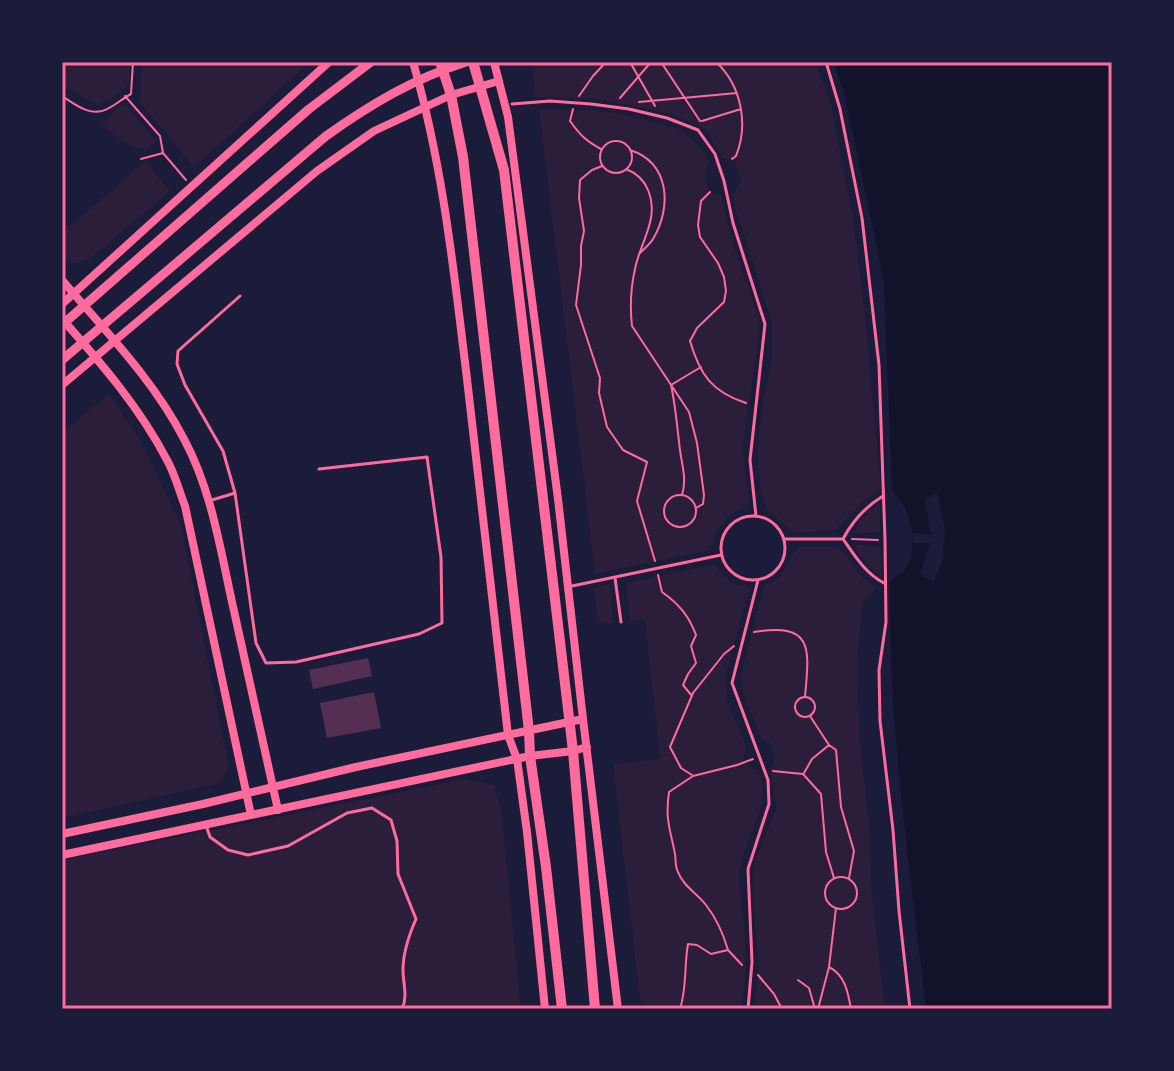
<svg xmlns="http://www.w3.org/2000/svg" width="1174" height="1071" font-family="'Open Sans',sans-serif">
	<style>
		.green { fill: #2a1e3b }
		.water { fill: #12122b }
		.pier { fill: #1b1b3a }
		.building { fill: #542f53 }
		.lines { fill: none; stroke-linecap: round; stroke-linejoin: round }
		.path { stroke: #ff6b9d; stroke-width: 2 }
		.service { stroke: #ff6b9d; stroke-width: 3 }
		.tertiary { stroke: #ff6b9d; stroke-width: 8 }
		.secondary { stroke: #ff6b9d; stroke-width: 9 }
		.primary { stroke: #ff6b9d; stroke-width: 10 }
		.neatline { fill: none; stroke: #ff6b9d; stroke-width: 3 }
	</style>
	<rect width="100%" height="100%" fill="#1b1b3a"/>
	<path class="green" d="M62 62H130L129 85 114 97 97 105 62 85Z
		M141 62H310L194 167 140 103Z
		M532 62H815L831 104 853 218 865 314 881 488 861 503 837 529 794 533 768 511 761 493 757 454 762 409 772 357V322L735 208 734 193 741 181 735 163 732 159H724L704 128 667 113 598 99 537 97 535 94Z
		M125 104 153 136 154 142 146 150C129 149 114 134 101 125L119 106Z
		M539 109 586 110 617 113 679 129 703 149 709 161C703 173 704 180 710 192L721 195 734 247 759 318V335L743 445 749 504 729 516 716 533 710 550 595 574Z
		M145 161 170 191 92 257 76 264 62 259V228L74 223Z
		M109 394 142 443 181 524 229 768 216 784 62 818V433Z
		M880 502V532L854 534 860 520Z
		M853 544 881 547V577L862 559Z
		M799 547H834L845 553 858 573 876 589 862 605 857 669 860 743 870 833 871 884 885 1009H754L759 966 753 902V873L756 858 776 808 770 768 773 766 775 756 770 743 761 738 747 704 740 679 754 621 765 585C787 578 785 561 799 547Z
		M714 564 732 584 750 587 726 675 727 700 747 748 744 756 749 768 758 770C774 804 746 832 741 866 737 887 742 907 744 928 747 954 747 984 740 1009H641L613 764 660 759 645 620 630 621 626 583Z
		M610 584 613 623 598 624 594 588Z
		M465 779 494 785 502 815 521 1009H62V860Z"/>
	<path class="water" d="M834 62H1112V1009H926C910 867 888 725 890 582L905 570 911 558 913 533 906 509 892 490 884 281 845 96Z"/>
	<path class="pier" d="M937 493 945 529 943 561 933 582 920 574 930 543H913V533L931 535 925 499Z"/>
	<path class="building" d="M368 658 372 676 313 689 309 670Z
		M374 692 381 728 327 738 320 703Z"/>
	<g class="lines">
		<path class="path" d="M630 62 655 106
			M661 62 700 121
			M716 62C741 85 749 124 736 156L732 159
			M62 96C77 106 92 118 109 108 117 104 123 98 131 94L133 62
			M125 96 160 136 163 153
			M579 96 593 76 606 62
			M620 98 651 62
			M639 102 737 93
			M573 109 570 121C580 135 586 141 601 149
			M702 121 741 109
			M600 157a16 16 0 1 1 32 0a16 16 0 1 1-32 0Z
			M630 150C670 163 672 207 653 239 650 244 644 249 640 253
			M141 159 163 153 186 180
			M602 166 592 170 580 180 579 198 584 231 581 246V265L576 305 600 378 599 393 607 427 623 450 647 462 637 501 655 561
			M626 169C636 173 644 180 648 190 660 219 640 242 635 269 631 287 630 309 632 326L689 412 697 443 704 495 703 504 696 508
			M710 192 701 201 698 225 700 237 718 263 724 277 726 291 724 302 697 328 690 341C700 375 712 392 746 403
			M664 511a16 16 0 1 1 32 0a16 16 0 1 1-32 0Z
			M682 495C687 480 682 465 680 450 677 427 676 408 671 385L701 367
			M852 539 878 540
			M658 575 662 592C679 604 689 616 696 635L691 646 696 663 688 674 683 685 692 696
			M754 632C815 622 809 650 805 697
			M795 707a10 10 0 1 1 20 0a10 10 0 1 1-20 0Z
			M810 716 829 745 836 750 841 807 854 851 849 878
			M773 771 803 774 821 794 826 852 834 878
			M804 773 812 759 829 745
			M692 775 681 768 670 747 693 693 724 654 734 646
			M825 893a16 16 0 1 1 32 0a16 16 0 1 1-32 0Z
			M728 950C723 933 717 919 706 905 698 894 683 886 678 872 675 867 676 860 675 854 670 828 665 820 669 792L693 776 737 765 753 759
			M829 967C845 975 848 992 851 1009
			M758 975 774 994 782 1009
			M798 980 809 988 815 1009
			M680 1009C687 988 684 966 688 944L697 945 711 954 728 950 742 965
			M818 1009 829 967 836 908"/>
		<path class="service" d="M826 62 840 109 862 218 879 365 885 540 886 622 879 670 880 721 893 830 899 911 910 1009
			M512 104 550 101 591 104 629 109 667 118 698 130 715 154 724 181 733 223 765 324 750 460 756 516
			M240 296 178 351 177 364 185 385 223 451 235 493 256 643 266 663 296 662 419 634 442 623 441 557 427 457 319 469
			M212 500 235 493
			M721 548a32 32 0 1 1 64 0a32 32 0 1 1-64 0Z
			M784 539H843C855 556 865 573 884 583
			M843 539C853 520 865 507 883 496
			M615 578 621 622
			M572 586 721 555
			M206 825 210 837 228 850 248 855 288 846 347 813 372 808 391 820 397 841 398 874 416 919C409 935 403 953 403 970 403 983 408 997 402 1009
			M748 1009 752 962 748 869 769 804 768 780 732 683 758 580"/>
		<path class="tertiary" d="M413 62C443 165 454 273 467 379 481 498 494 617 508 735L517 759 527 832 545 1009
			M494 62 508 117 558 499 583 719 618 1009
			M62 280C105 331 153 379 184 439 211 489 220 547 232 602 247 671 262 740 278 810
			M62 304 329 62
			M63 320C101 363 140 408 167 460 175 474 179 491 185 506L251 815
			M62 385 317 171 374 131 451 95 499 81
			M62 834 203 804 356 767 583 719
			M62 855 530 756 573 751 587 747"/>
		<path class="secondary" d="M62 325 309 109 371 62
			M62 360 326 136C371 104 413 79 466 62"/>
		<path class="primary" d="M440 62 451 95 463 157 529 731 530 756 546 867 562 1009
			M473 62 504 170 573 751 595 1009"/>
	</g>
	<rect width="1174" height="1071" fill="none" stroke="#1b1b3a" stroke-width="128"/>
	<rect x="64" y="64" width="1046" height="943" class="neatline"/>
</svg>
